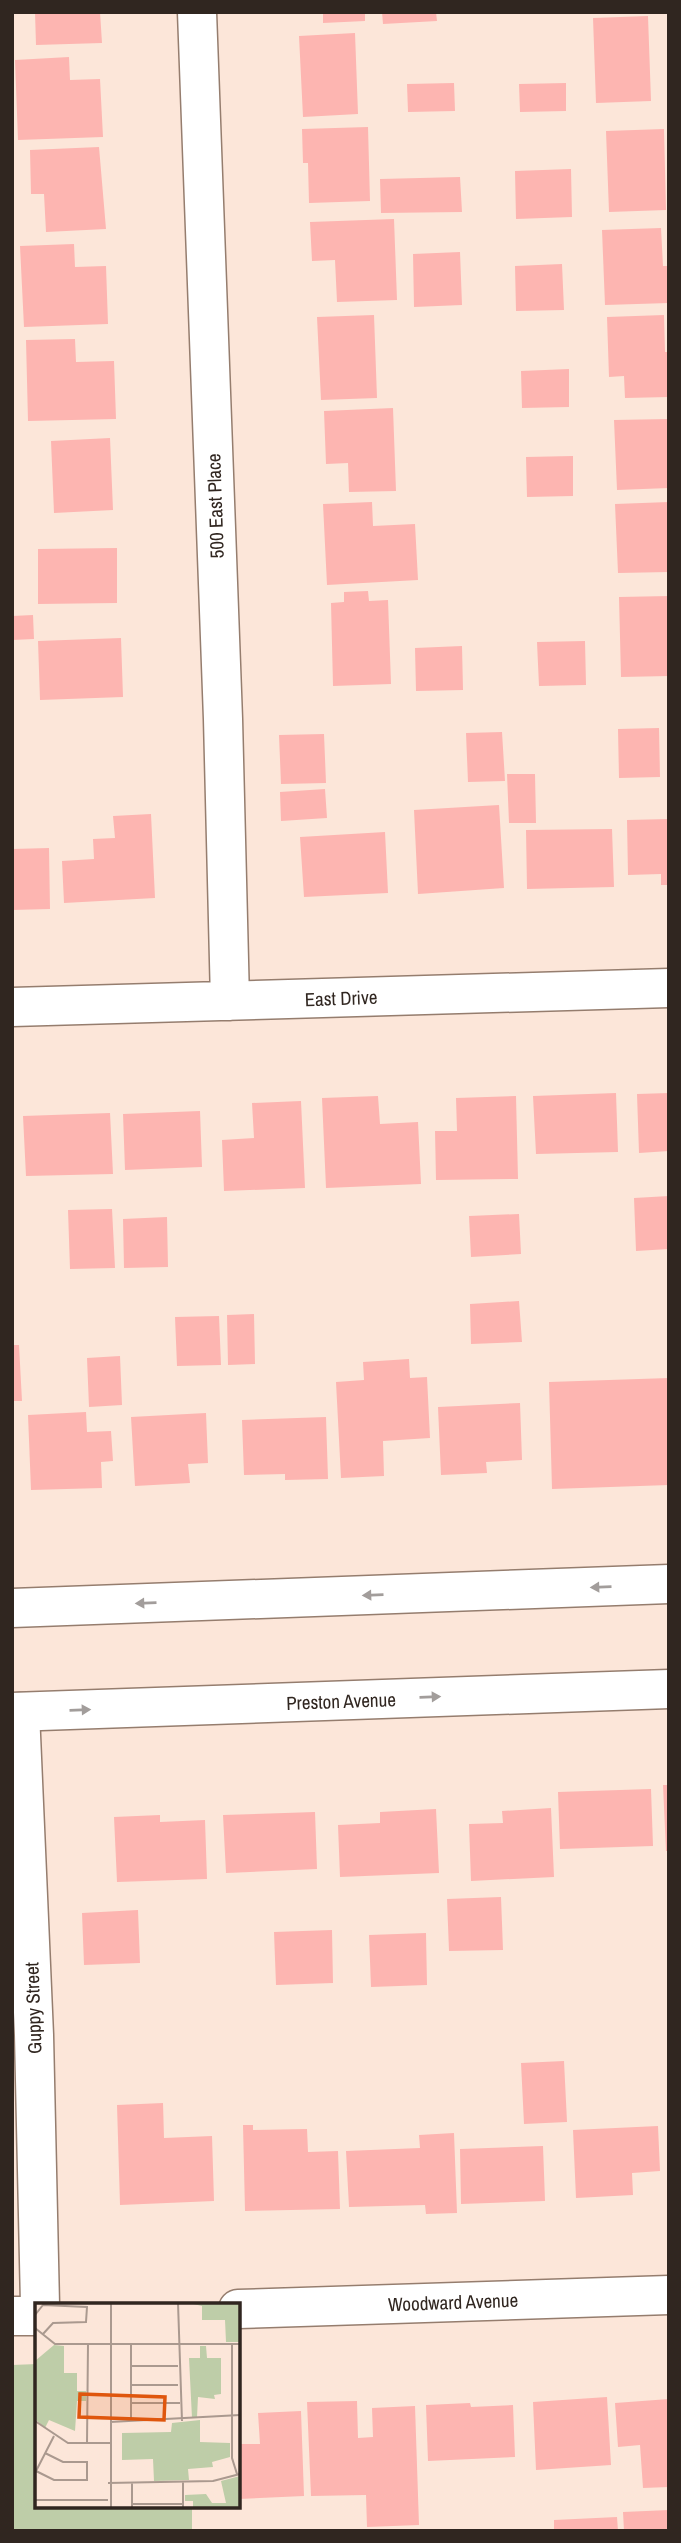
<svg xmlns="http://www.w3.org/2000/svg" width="681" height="2543" font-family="'Archivo Narrow',sans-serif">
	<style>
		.green { fill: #becda8 }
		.building { fill: #fdb5b1 }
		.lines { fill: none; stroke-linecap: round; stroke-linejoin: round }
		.minor-casing { stroke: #957d6e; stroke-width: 41 }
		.secondary-casing { stroke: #957d6e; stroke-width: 41 }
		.minor { stroke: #fff; stroke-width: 38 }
		.secondary { stroke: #fff; stroke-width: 38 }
		.oneway { fill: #a29d9b }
		.labels { text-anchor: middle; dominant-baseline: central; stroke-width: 5; stroke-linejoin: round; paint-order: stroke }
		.street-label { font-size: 19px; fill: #302620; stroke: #fff }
		.inset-road { fill: none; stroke: #aa998f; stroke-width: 2 }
		.view { fill: #df560d; fill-opacity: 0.15; stroke: #df560d; stroke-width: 3.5 }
		.inset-edge { fill: none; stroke: #302620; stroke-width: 3.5 }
	</style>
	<rect width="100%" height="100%" fill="#fce6d9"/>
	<path class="green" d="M37 2364V2506H192V2531H12V2365Z"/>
	<path class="building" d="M35 12H100L102 43 36 45Z
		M323 12H365V21L323 23Z
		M382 12H436L437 21 383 24Z
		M648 16 651 101 596 103 593 18Z
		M355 33 358 114 303 117 299 36Z
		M69 57 70 80 100 79 103 137 18 140 15 60Z
		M454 83 455 111 408 112 407 84Z
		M566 83V111L520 112 519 84Z
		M368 127 370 201 309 203 308 163H303L302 129Z
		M664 129 666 210 609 212 606 131Z
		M99 147 106 229 46 232 44 194H31L30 150Z
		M571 169 572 217 516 219 515 171Z
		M460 177 462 212 381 213 380 179Z
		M394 219 397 300 337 302 335 260 312 261 310 222Z
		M661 228 663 266H669V303L605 305 602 230Z
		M74 244 75 267 106 266 108 324 24 327 20 246Z
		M460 252 462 305 414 307 413 254Z
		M562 264 564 310 516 311 515 266Z
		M374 315 377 398 321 400 317 317Z
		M664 315 665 352H669V397L625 398 624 376 609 377 607 317Z
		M75 339 76 362 114 361 116 419 28 421 26 340Z
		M569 369V407L522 408 521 371Z
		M393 408 396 491 349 492 348 463 326 464 324 411Z
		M669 419V488L617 490 614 420Z
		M110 438 113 510 54 513 51 441Z
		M573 456V496L527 497 526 457Z
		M372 502 373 526 415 524 418 580 327 585 323 504Z
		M669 502V572L618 573 615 504Z
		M117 548V603L38 604V549Z
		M368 591 369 601 388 600 391 684 333 686 331 603 344 602V592Z
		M669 596V676L621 677 619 597Z
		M33 615 34 639 12 640V616Z
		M121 638 123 697 40 700 38 641Z
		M585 641 586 685 539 686 537 642Z
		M462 646 463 690 416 691 415 648Z
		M659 728 660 777 619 778 618 729Z
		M502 732 505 781 468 782 466 733Z
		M324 734 326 783 281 784 279 735Z
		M507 774H535L536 823H509Z
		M325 789 327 818 281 821 280 792Z
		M499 805 504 888 418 894 414 810Z
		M151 814 155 898 64 903 62 861 94 859 93 839 115 838 113 816Z
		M669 819V885H661V874L628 875 627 820Z
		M612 829 614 887 527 889 526 830Z
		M385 832 388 893 304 897 300 837Z
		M49 848 50 909 12 910V849Z
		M616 1093 618 1152 536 1154 533 1096Z
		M669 1093V1151L639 1153 637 1094Z
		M378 1096 380 1124 418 1122 421 1184 326 1188 322 1098Z
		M516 1096 518 1179 436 1180 435 1131H457L456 1098Z
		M301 1101 305 1188 224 1191 222 1140 254 1138 252 1103Z
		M200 1111 202 1167 125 1170 123 1114Z
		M110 1113 113 1174 26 1176 23 1116Z
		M669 1196V1249L636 1251 634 1198Z
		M112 1209 115 1268 70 1269 68 1210Z
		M519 1214 521 1254 471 1257 469 1216Z
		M167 1217 168 1267 124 1268 123 1219Z
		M519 1301 522 1342 471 1344 470 1304Z
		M254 1314 255 1364 228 1365 227 1315Z
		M219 1316 221 1365 177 1366 175 1317Z
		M12 1345H19L22 1401H12Z
		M120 1356 122 1405 89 1407 87 1358Z
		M409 1359 410 1378 427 1377 430 1438 383 1441 384 1476 341 1478 336 1382 364 1380 363 1362Z
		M669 1378V1485L552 1489 549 1382Z
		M520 1403 522 1460 486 1462 487 1473 441 1475 438 1407Z
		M86 1412 87 1432 111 1431 113 1461 101 1462 102 1488 31 1490 28 1415Z
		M206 1413 208 1463 188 1464 190 1483 135 1486 131 1417Z
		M326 1417 328 1479 285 1480V1474L244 1475 242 1420Z
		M663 1785H669V1851H666Z
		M651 1789 653 1846 560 1849 558 1792Z
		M551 1808 554 1877 471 1881 469 1824 503 1823 502 1811Z
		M436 1809 439 1873 340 1877 338 1825 380 1823V1812Z
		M315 1812 317 1869 226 1873 223 1815Z
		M160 1815V1822L205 1820 207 1879 117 1882 114 1817Z
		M501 1897 503 1950 449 1951 447 1899Z
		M138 1910 140 1963 84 1965 82 1913Z
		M332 1930 333 1983 276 1985 274 1932Z
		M426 1933 427 1985 371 1987 369 1935Z
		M564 2061 567 2122 524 2124 521 2063Z
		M163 2103 164 2138 212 2136 214 2201 120 2205 117 2105Z
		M243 2125H253V2130L307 2129 308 2152 338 2151 340 2209 245 2211Z
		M658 2126 660 2171 632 2173 633 2195 576 2198 573 2130Z
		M454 2133 457 2213 426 2214 425 2205 349 2207 346 2151 420 2148 419 2135Z
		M543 2146 545 2201 461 2204 460 2149Z
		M607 2397 611 2465 536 2470 533 2402Z
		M669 2399V2487L643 2488 640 2445 618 2447 615 2403Z
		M357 2401 358 2438 373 2437 372 2408 415 2406 419 2525 367 2527 366 2495 311 2496 307 2402Z
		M470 2403 471 2407 513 2405 515 2457 428 2461 426 2405Z
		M301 2411 304 2496 238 2499V2444H260L258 2413Z
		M669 2510V2531H624L623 2512Z
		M617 2517 618 2531H554V2520Z"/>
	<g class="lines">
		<defs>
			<path id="minor" d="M197 12 223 719 230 1001
				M12 1007 669 988
				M20 1712 34 2035 40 2305
				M238 2309 669 2295
				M12 2316H37"/>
			<path id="secondary" d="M12 1608 669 1584
				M12 1712 669 1689"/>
		</defs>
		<use href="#minor" class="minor-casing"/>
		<use href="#secondary" class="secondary-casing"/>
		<use href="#minor" class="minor"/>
		<use href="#secondary" class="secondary"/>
	</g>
	<defs><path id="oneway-solid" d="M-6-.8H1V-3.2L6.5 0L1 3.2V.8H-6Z" transform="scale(1.75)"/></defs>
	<g class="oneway">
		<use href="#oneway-solid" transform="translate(601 1587) rotate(178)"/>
		<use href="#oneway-solid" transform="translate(373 1595) rotate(178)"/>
		<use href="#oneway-solid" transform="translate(146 1603) rotate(178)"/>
		<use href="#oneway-solid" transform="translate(430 1697) rotate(-2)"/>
		<use href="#oneway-solid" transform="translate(80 1710) rotate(-2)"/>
	</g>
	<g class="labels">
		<g class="street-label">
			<text transform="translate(215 506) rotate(-92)">500 East Place</text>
			<text transform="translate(341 998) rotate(-2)">East Drive</text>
			<text transform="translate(341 1701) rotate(-2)">Preston Avenue</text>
			<text transform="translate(33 2008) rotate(-92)">Guppy Street</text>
			<text transform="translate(453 2302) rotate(-2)">Woodward Avenue</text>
		</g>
	</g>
	<g transform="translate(35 2303)">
		<rect width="205" height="205" fill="#fce6d9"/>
		<path d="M154 0H205L204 39H191L190 17H167V3ZM19 42 29 43V70H42V88H51V98H42L40 128 14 117 10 125 0 116V58ZM165 43H171L172 55H186V91L179 92 180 96 163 94 162 114 157 115 154 55H165ZM165 117V139L195 140V154L177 159 178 164 153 166 154 177 119 178 118 156 87 157V130L136 129 137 120ZM205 173V205H158V198H150V192L171 191 177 200H191L186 178Z" fill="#becda8"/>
		<path class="inset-road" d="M143 0 147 118M0 12 8 2 52 4 51 19 18 20 8 31M0 25 20 41H205M96 41V119M197 41V155L202 171M96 63H143M96 82H143M96 100H145M0 118 33 140H76M75 119 205 112M52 140 53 41M1 168 19 177H52V159H28L10 150M0 170 19 133M97 179V205M148 179V205M73 180 178 178 205 171M0 197H73M97 201H148M76 205V0"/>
		<path class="view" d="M45 91 130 94 129 117 44 114Z"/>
		<rect width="205" height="205" class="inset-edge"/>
	</g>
	<rect width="681" height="2543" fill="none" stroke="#302620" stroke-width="28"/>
</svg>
